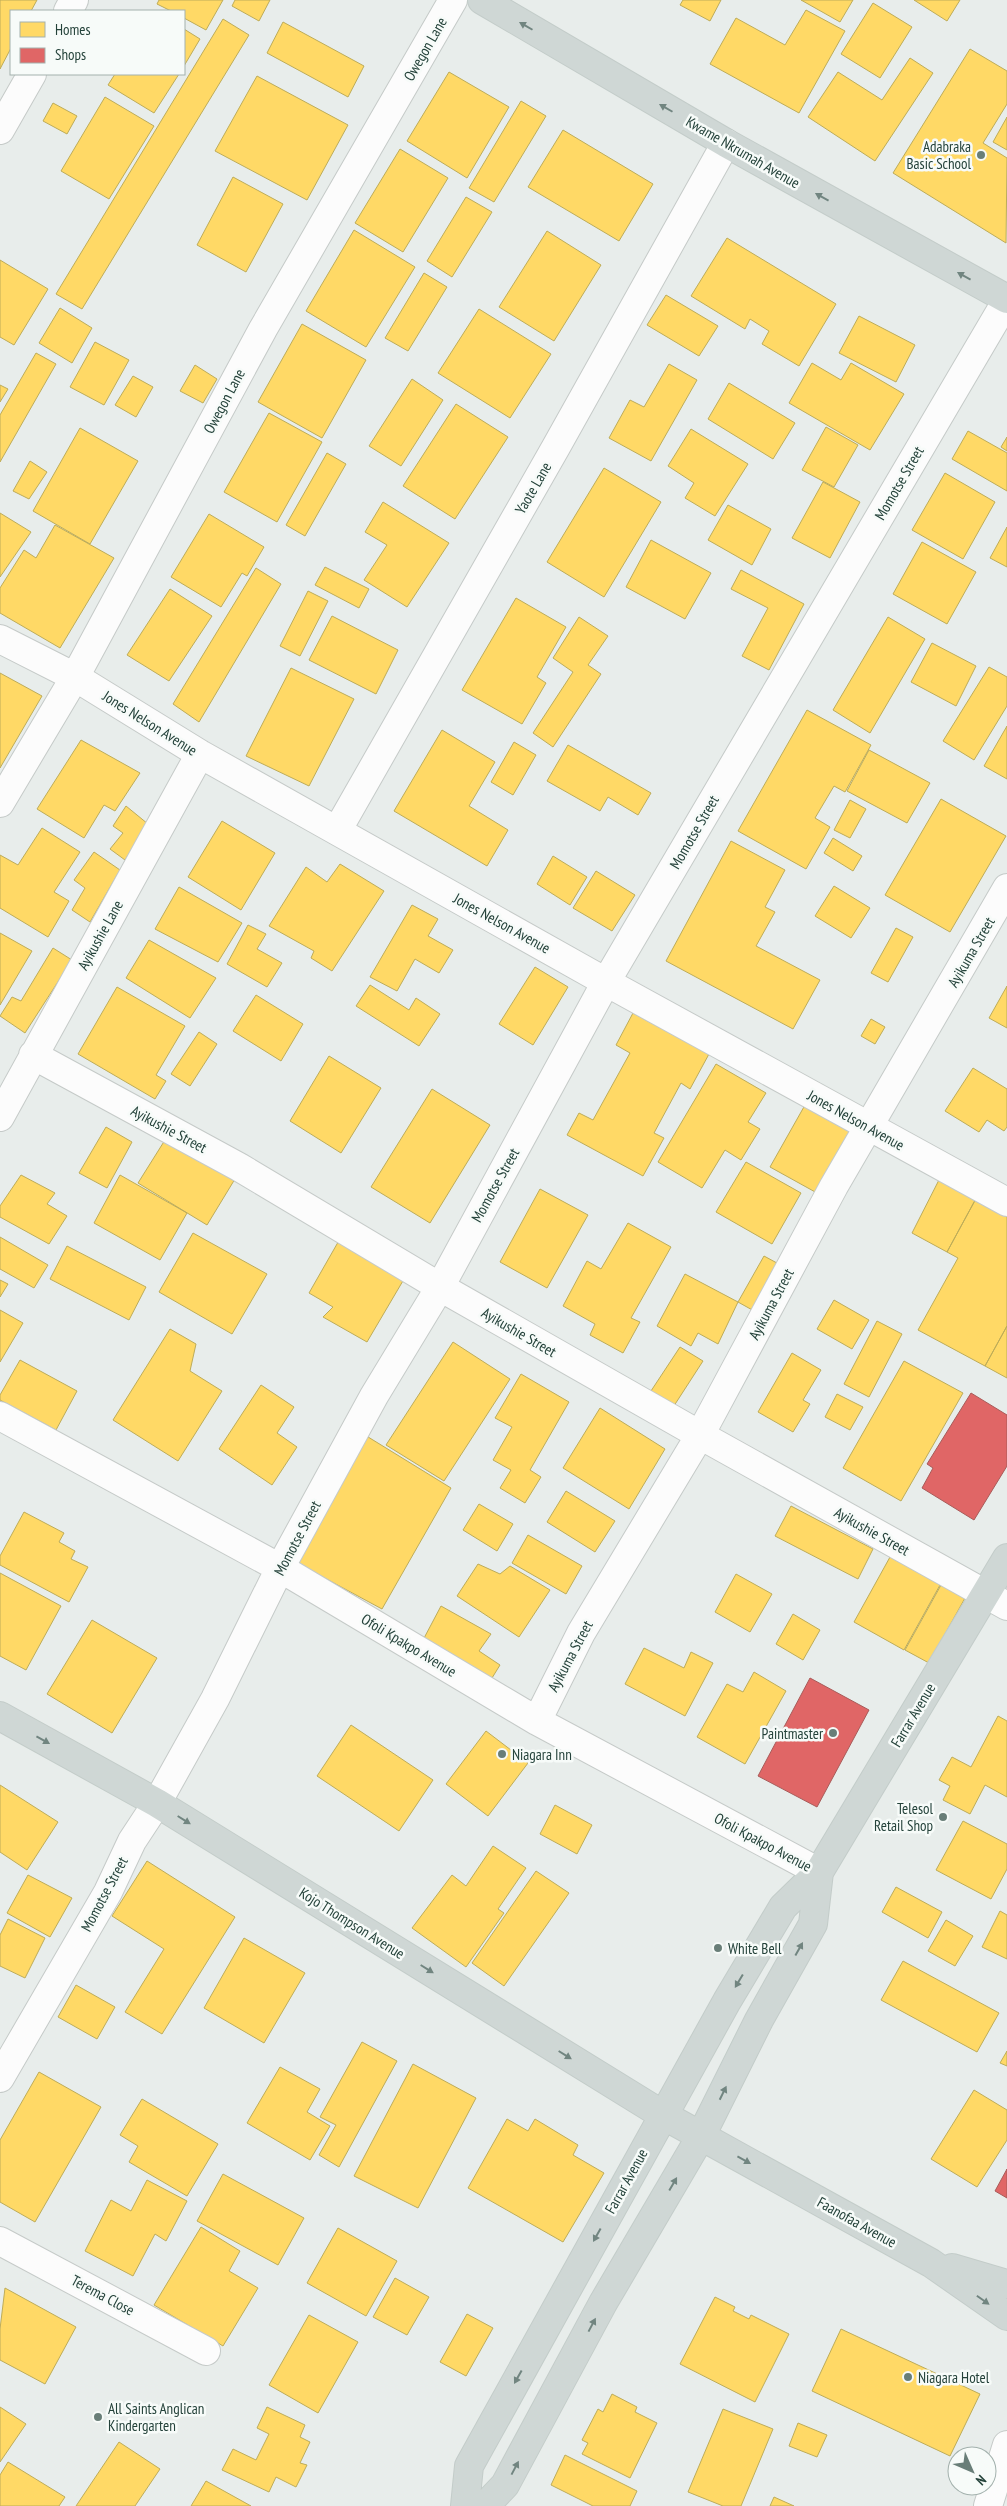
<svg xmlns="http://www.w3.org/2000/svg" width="1007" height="2506" font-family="'PT Sans Narrow',sans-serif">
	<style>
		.homes { fill: #ffd966; stroke: #bdac59 }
		.shops { fill: #e06666; stroke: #a85b59 }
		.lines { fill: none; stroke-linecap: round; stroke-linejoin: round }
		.minor-casing { stroke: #c5cac8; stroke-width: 30 }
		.major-casing { stroke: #c3ccc9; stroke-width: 30 }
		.minor { stroke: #fcfcfc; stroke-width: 28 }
		.major { stroke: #cfd7d5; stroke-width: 28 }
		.oneway { fill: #718580 }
		.poi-dot { fill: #697e78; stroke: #f7fbf9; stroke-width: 2 }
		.labels { text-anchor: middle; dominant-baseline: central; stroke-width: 5; stroke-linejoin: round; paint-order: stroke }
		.street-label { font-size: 15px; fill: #24423a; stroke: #f7fbf9 }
		.poi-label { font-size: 15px; fill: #24423a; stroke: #f7fbf9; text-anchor: start }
	</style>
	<rect width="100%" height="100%" fill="#e8edeb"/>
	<path class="homes" d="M0 0H37L31 11H11V48L0 69Z
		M159 0H223L206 30 184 18V11H171L157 4Z
		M235 0H270L259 21 232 6Z
		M683 0H721L710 21 680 5Z
		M801 0H853L840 22Z
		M914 0H960L947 21Z
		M873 3 912 27 880 78 841 54Z
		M806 10 845 31 799 113 710 64 736 18 785 45Z
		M223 19 249 35 82 309 56 294Z
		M283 22 364 66 348 97 267 53Z
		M184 29 200 39 184 66Z
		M970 49 1007 71V104L983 143 1007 158 1006 243 893 173Z
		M910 58 933 73 875 161 808 117 838 72 882 100Z
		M449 72 509 107 467 178 407 141Z
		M115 74H179L154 113 108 85Z
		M257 76 348 125 307 200 215 151Z
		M105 97 154 126 109 199 61 171Z
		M521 101 546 116 494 202 469 188Z
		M53 103 77 116 67 134 43 121Z
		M1007 117V150L993 142Z
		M563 130 653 184 619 241 528 187Z
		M400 149 448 178 403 252 355 223Z
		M233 177 283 204 246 272 197 245Z
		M466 197 492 212 452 277 427 261Z
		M354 230 415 267 366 347 306 311Z
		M547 231 601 265 554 341 499 307Z
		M727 238 836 304 799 366 762 344 769 331 750 319 745 329 691 296Z
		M0 260 48 289 14 345 0 337Z
		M424 273 447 287 408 351 385 338Z
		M666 295 718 326 699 356 647 325Z
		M60 308 92 328 72 363 39 343Z
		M479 309 551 354 510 418 438 373Z
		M859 316 915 345 896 382 839 353Z
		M302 324 366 360 322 438 258 402Z
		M95 342 129 360 104 405 70 387Z
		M36 353 56 364 0 462V415Z
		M812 363 841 380 851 363 904 394 870 450 789 403Z
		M669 364 697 380 651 461 609 438 630 400 644 407Z
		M195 365 217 379 203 403 180 391Z
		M133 376 153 387 136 417 115 405Z
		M412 379 443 400 401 466 369 446Z
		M729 383 795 423 773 459 708 419Z
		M0 385 8 389 0 402Z
		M456 404 508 437 455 519 403 486Z
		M269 413 322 442 277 522 224 492Z
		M826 427 858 445 834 487 802 470Z
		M80 428 138 461 90 544 33 511Z
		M691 429 748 464 715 516 685 498 694 483 668 466Z
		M968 431 1007 453V491L952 459Z
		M1007 437V451L1001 447Z
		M327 453 346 464 305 536 286 525Z
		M30 461 47 472 29 499 13 491Z
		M604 468 661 502 604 597 547 562Z
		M945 473 995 502 963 559 912 530Z
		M823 482 860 502 830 558 792 538Z
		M383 502 449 543 407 607 364 580 387 545 365 532Z
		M728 505 771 529 752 565 708 540Z
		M0 513 31 532 0 577Z
		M209 514 264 547 247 576 242 573 221 607 171 577Z
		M55 525 114 558 60 648 0 613V588L24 550 36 558Z
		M1007 527V567L990 558Z
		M651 540 711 573 685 619 626 587Z
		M922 542 976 572 947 624 893 594Z
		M325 567 369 589 359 608 315 585Z
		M256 568 281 584 199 722 173 704Z
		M741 570 804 604 769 670 742 656 768 608 731 589Z
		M170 589 212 616 169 681 127 655Z
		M308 591 328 601 300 656 280 646Z
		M516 598 566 627 537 677 546 683 522 724 462 690Z
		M332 616 398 650 376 694 309 660Z
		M579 617 608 636 588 665 601 674 553 747 533 733 573 672 553 658Z
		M888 617 925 639 870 733 833 710Z
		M932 643 976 666 956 706 911 682Z
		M989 667 1007 677V706L974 760 943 741Z
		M291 668 354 699 309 786 246 756Z
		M0 673 42 696 0 768Z
		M807 710 871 745 845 792 834 786 815 818 830 827 806 869 738 831Z
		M1007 726V779L984 766Z
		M442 730 495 762 469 806 508 830 487 866 394 811Z
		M81 740 140 773 115 811 104 805 84 838 37 809Z
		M514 742 536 755 513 795 491 782Z
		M568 745 651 793 638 815 608 797 600 811 547 781Z
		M869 750 930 783 907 823 847 791Z
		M941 799 1006 836 950 932 885 895Z
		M850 800 866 809 850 838 834 830Z
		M126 806 148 824 125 860 110 849 123 833 113 826Z
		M222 821 275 853 241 910 188 877Z
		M42 828 80 852 54 892 69 901 48 937 0 908V855L18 865Z
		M833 838 862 856 853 871 824 853Z
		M731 841 785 870 765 907 775 912 756 946 820 980 793 1029 666 961Z
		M94 852 120 870 90 922 72 910 85 888 74 880Z
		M553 856 587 877 570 905 537 884Z
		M340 864 384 891 332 971 311 958 314 951 269 926 306 867 327 882Z
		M596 871 635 895 612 931 573 908Z
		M834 886 870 908 851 938 815 916Z
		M179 887 242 923 218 962 155 929Z
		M412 905 438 919 428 936 453 950 439 973 415 959 397 991 370 977Z
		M248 925 266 934 257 949 282 963 267 987 227 964Z
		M896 928 913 937 888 982 871 973Z
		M0 933 32 951 0 1005Z
		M149 940 216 978 190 1018 126 978Z
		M53 948 72 960 25 1033 0 1016 12 997 21 1001Z
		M535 967 568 987 533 1045 499 1024Z
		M370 985 409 1010 416 998 440 1014 419 1046 356 1006Z
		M1007 986V1028L989 1018Z
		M117 987 185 1026 156 1075 166 1081 155 1099 78 1054Z
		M256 995 303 1024 281 1061 233 1031Z
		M633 1013 709 1054 690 1089 681 1083 654 1133 664 1138 643 1176 567 1135 579 1113 593 1120 630 1053 616 1045Z
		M871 1019 885 1027 875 1044 861 1036Z
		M199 1032 217 1044 190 1086 171 1074Z
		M329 1056 381 1088 341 1153 290 1121Z
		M716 1064 766 1093 748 1122 760 1129 741 1160 725 1150 702 1188 658 1162Z
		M973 1068 1007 1089V1127L1004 1131 987 1120 979 1132 945 1111Z
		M432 1089 490 1125 430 1223 371 1187Z
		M805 1105 851 1131 817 1193 770 1167Z
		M106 1127 132 1142 107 1188 79 1173Z
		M170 1132 238 1174 207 1225 138 1183Z
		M746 1162 801 1193 772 1244 716 1212Z
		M942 1174 979 1193 947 1252 912 1233Z
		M21 1175 55 1193 47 1204 67 1216 49 1244 0 1217V1206Z
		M120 1175 187 1213 160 1260 94 1223Z
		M540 1189 588 1215 547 1288 500 1262Z
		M979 1193 1007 1208V1326L985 1366 918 1330 958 1258 947 1252Z
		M628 1223 671 1247 631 1318 640 1322 623 1353 590 1335 595 1324 563 1306 587 1261 601 1269Z
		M193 1233 267 1274 232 1334 159 1292Z
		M0 1237 48 1265 34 1288 0 1269Z
		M341 1237 407 1274 367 1342 323 1317 333 1307 309 1293Z
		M67 1246 146 1287 129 1320 50 1279Z
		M764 1256 788 1269 763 1316 738 1302Z
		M685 1274 738 1302 718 1344 698 1333 691 1346 657 1326Z
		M0 1280 8 1284 0 1297Z
		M834 1300 869 1320 852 1349 817 1329Z
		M0 1310 23 1323 0 1362Z
		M877 1321 902 1334 869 1397 844 1384Z
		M1007 1326V1378L985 1366Z
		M170 1329 196 1344 190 1371 222 1391 178 1461 113 1420Z
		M453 1342 510 1379 444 1481 386 1445Z
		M680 1347 703 1361 670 1412 647 1397Z
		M792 1353 821 1370 803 1400 810 1404 793 1432 758 1412Z
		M20 1360 77 1391 56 1430 0 1400V1395Z
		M904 1361 963 1393 901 1501 843 1468Z
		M521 1374 569 1402 530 1470 541 1477 525 1503 500 1488 511 1470 493 1460 512 1427 495 1418Z
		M261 1385 294 1407 277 1433 297 1447 272 1485 219 1449Z
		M837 1394 863 1407 850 1430 825 1417Z
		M600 1408 665 1449 629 1509 563 1468Z
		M360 1432 451 1488 382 1609 293 1561Z
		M566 1491 615 1521 595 1552 547 1522Z
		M479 1504 513 1524 497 1551 463 1530Z
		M791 1506 873 1549 858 1579 775 1536Z
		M24 1512 64 1533 59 1542 75 1551 71 1559 88 1567 69 1602 0 1565V1556Z
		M528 1535 582 1566 566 1594 512 1563Z
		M895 1548 945 1576 904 1650 854 1622Z
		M478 1564 500 1574 510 1566 550 1590 519 1637 457 1596Z
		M0 1573 61 1606 26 1670 0 1656Z
		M736 1574 772 1594 750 1632 715 1612Z
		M946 1576 970 1589 929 1663 905 1650Z
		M441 1606 491 1634 479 1651 500 1665 492 1678 423 1640Z
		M793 1614 820 1630 803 1660 776 1644Z
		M92 1620 157 1658 112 1733 47 1694Z
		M644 1648 684 1668 691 1652 713 1663 685 1716 625 1684Z
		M754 1672 786 1691 745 1764 697 1737 727 1684 743 1692Z
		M998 1716 1007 1721V1797L985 1785 970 1814 943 1800 950 1786 939 1780 952 1757 971 1767Z
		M351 1725 433 1780 399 1831 317 1776Z
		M486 1731 528 1763 488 1816 446 1784Z
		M0 1785 58 1822 27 1870 0 1852Z
		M555 1805 592 1825 577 1854 540 1834Z
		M963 1821 1007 1844V1869L991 1899 936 1870Z
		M493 1846 526 1868 498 1909 504 1913 466 1967 412 1928 452 1875 466 1886Z
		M147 1861 235 1917 162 2034 125 2012 164 1949 112 1916Z
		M536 1871 569 1893 504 1986 472 1963Z
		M28 1875 72 1898 50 1937 7 1913Z
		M896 1887 942 1912 928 1938 882 1912Z
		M1000 1911 1007 1915V1959L982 1947Z
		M8 1919 45 1938 25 1978 0 1966V1935Z
		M946 1920 973 1936 955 1966 928 1951Z
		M244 1938 305 1973 264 2043 204 2008Z
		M903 1961 999 2013 977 2052 881 2000Z
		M76 1985 115 2007 97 2039 58 2017Z
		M362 2042 397 2061 339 2167 319 2155 336 2125 320 2117Z
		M1007 2051V2066L1000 2063Z
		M413 2064 476 2098 418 2208 354 2176Z
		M280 2067 320 2089 307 2112 330 2126 310 2160 247 2123Z
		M39 2072 101 2107 35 2222 0 2202V2140Z
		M974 2090 1007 2110V2140L977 2187 931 2159Z
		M142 2099 218 2144 187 2196 129 2162 138 2146 120 2135Z
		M507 2119 528 2131 535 2119 578 2145 573 2155 604 2173 563 2242 468 2188Z
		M223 2174 304 2218 278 2265 197 2221Z
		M147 2180 187 2201 166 2241 155 2234 133 2276 85 2251 111 2200 131 2211Z
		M201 2227 240 2251 229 2271 258 2288 223 2346 154 2305Z
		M338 2228 397 2261 366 2316 307 2283Z
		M395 2278 429 2297 407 2335 373 2317Z
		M5 2288 76 2327 45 2384 0 2360V2329Z
		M715 2297 735 2307 733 2311 749 2319 751 2315 789 2334 755 2402 680 2364Z
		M467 2314 493 2328 466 2376 440 2362Z
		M309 2315 358 2342 318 2413 269 2385Z
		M841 2329 980 2394 950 2456 812 2391Z
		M612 2394 637 2407 635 2412 657 2423 630 2478 582 2454 588 2443 582 2440 598 2409 603 2412Z
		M0 2407 26 2424 0 2462Z
		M267 2407 305 2425 300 2437 310 2442 300 2463 307 2465 296 2487 276 2477 269 2492 222 2470 233 2449 256 2460 269 2434 257 2428Z
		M723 2409 773 2429 741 2506H723L688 2492Z
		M798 2423 827 2435 817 2457 789 2446Z
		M119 2442 160 2469 135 2506H76Z
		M565 2455 637 2491 630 2506H593L551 2485Z
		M8 2462 65 2497 59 2506H0V2475Z
		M206 2481 251 2506H191Z
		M774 2497 794 2506H770Z"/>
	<path class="shops" d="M971 1393 1007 1415V1466L974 1520 922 1488 933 1468 927 1464Z
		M810 1678 869 1710 817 1807 758 1776Z
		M1007 2169V2198L995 2191Z"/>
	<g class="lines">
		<defs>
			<path id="minor" d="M68 11 74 0
				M0 130 32 74
				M0 639 75 677 200 754 606 982 1007 1202
				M0 803 75 677 263 329 453 0
				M337 831 556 447 726 143
				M33 1055 239 1167 440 1287 700 1435 1007 1606
				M0 1117 200 754
				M0 1416 280 1568 537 1721 819 1872
				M537 1721 581 1633 700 1435 834 1186 1007 888
				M0 2078 108 1892 132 1841 157 1803 215 1699 280 1568 374 1396 440 1287 606 982 1007 300
				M0 2241 206 2351
				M988 2506 1007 2445"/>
			<path id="major" d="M482 0 726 143 1007 299
				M0 1716 157 1803 663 2115 931 2263 1007 2316
				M952 2268 1007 2284
				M465 2506 469 2466 727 2001 783 1907 819 1872 1007 1558
				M485 2506 505 2485 603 2303 701 2136 759 2020 813 1924 819 1872"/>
		</defs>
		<use href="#minor" class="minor-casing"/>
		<use href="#major" class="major-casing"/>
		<use href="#minor" class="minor"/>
		<use href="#major" class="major"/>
	</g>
	<defs><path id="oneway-solid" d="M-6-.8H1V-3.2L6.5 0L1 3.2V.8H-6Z" transform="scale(1.25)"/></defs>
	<g class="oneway">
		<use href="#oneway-solid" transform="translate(526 26) rotate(-150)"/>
		<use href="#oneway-solid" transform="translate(666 108) rotate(-150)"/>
		<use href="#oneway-solid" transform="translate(822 197) rotate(-151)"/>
		<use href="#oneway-solid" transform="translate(964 276) rotate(-151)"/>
		<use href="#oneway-solid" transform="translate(43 1740) rotate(29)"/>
		<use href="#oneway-solid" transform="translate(184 1820) rotate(32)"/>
		<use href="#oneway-solid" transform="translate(799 1949) rotate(-61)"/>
		<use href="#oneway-solid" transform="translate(427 1969) rotate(32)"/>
		<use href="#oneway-solid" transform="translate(739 1981) rotate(121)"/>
		<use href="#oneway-solid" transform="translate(565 2055) rotate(32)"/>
		<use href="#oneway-solid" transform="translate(723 2093) rotate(-64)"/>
		<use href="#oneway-solid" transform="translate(744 2160) rotate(29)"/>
		<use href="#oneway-solid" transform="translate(673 2184) rotate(-60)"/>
		<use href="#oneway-solid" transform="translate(597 2235) rotate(119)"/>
		<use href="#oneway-solid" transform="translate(983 2300) rotate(35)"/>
		<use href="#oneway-solid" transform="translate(592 2325) rotate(-62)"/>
		<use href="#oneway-solid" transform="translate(518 2377) rotate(119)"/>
		<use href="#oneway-solid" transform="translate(515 2468) rotate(-62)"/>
	</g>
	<g class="poi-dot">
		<circle cx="981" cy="155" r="5"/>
		<circle cx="833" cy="1733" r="5"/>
		<circle cx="502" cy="1754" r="5"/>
		<circle cx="943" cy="1817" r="5"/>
		<circle cx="718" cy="1948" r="5"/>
		<circle cx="908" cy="2377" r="5"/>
		<circle cx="98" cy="2417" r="5"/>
	</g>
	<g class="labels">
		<g class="street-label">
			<text transform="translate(425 49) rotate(-60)">Owegon Lane</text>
			<text transform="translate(743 152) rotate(30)">Kwame Nkrumah Avenue</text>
			<text transform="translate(224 401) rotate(-62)">Owegon Lane</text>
			<text transform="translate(899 483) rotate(-60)">Momotse Street</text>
			<text transform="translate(533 488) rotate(-60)">Yaote Lane</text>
			<text transform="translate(150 723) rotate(32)">Jones Nelson Avenue</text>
			<text transform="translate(694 832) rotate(-60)">Momotse Street</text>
			<text transform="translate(502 923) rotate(29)">Jones Nelson Avenue</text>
			<text transform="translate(100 935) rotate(-61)">Ayikushie Lane</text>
			<text transform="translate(971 952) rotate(-60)">Ayikuma Street</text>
			<text transform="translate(856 1120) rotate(29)">Jones Nelson Avenue</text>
			<text transform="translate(169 1129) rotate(28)">Ayikushie Street</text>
			<text transform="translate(495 1185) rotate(-61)">Momotse Street</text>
			<text transform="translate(771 1304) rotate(-62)">Ayikuma Street</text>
			<text transform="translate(519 1332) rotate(30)">Ayikushie Street</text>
			<text transform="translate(872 1531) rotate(29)">Ayikushie Street</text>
			<text transform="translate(297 1538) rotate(-62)">Momotse Street</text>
			<text transform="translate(409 1645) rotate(31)">Ofoli Kpakpo Avenue</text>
			<text transform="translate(570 1656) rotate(-62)">Ayikuma Street</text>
			<text transform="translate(913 1715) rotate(-59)">Farrar Avenue</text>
			<text transform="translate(763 1842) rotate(28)">Ofoli Kpakpo Avenue</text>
			<text transform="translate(104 1894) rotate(-62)">Momotse Street</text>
			<text transform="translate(352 1923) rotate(32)">Kojo Thompson Avenue</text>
			<text transform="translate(626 2181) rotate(-61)">Farrar Avenue</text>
			<text transform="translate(857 2222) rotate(29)">Faanofaa Avenue</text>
			<text transform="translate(103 2295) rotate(28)">Terema Close</text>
		</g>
		<g class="poi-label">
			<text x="971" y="146" text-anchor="end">Adabraka<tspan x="971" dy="17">Basic School</tspan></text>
			<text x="823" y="1733" text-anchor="end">Paintmaster</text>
			<text x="512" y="1754">Niagara Inn</text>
			<text x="933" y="1808" text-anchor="end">Telesol<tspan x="933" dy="17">Retail Shop</tspan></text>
			<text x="728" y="1948">White Bell</text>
			<text x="918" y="2377">Niagara Hotel</text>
			<text x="108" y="2408">All Saints Anglican<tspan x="108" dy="17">Kindergarten</tspan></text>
		</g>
	</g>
	<rect x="10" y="10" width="175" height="65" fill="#f7fbf9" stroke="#a3b1ad"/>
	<rect x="20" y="22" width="25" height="15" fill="#ffd966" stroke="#a3b1ad"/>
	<text x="55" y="35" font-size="15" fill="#24423a">Homes</text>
	<rect x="20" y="48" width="25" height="15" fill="#e06666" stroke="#a3b1ad"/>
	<text x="55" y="60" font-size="15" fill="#24423a">Shops</text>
	<g transform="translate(972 2471) rotate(135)"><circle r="24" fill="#f7fbf9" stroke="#a3b1ad"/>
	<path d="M0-4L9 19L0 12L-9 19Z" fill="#697e78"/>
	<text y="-8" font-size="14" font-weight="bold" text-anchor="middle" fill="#24423a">N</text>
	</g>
</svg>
